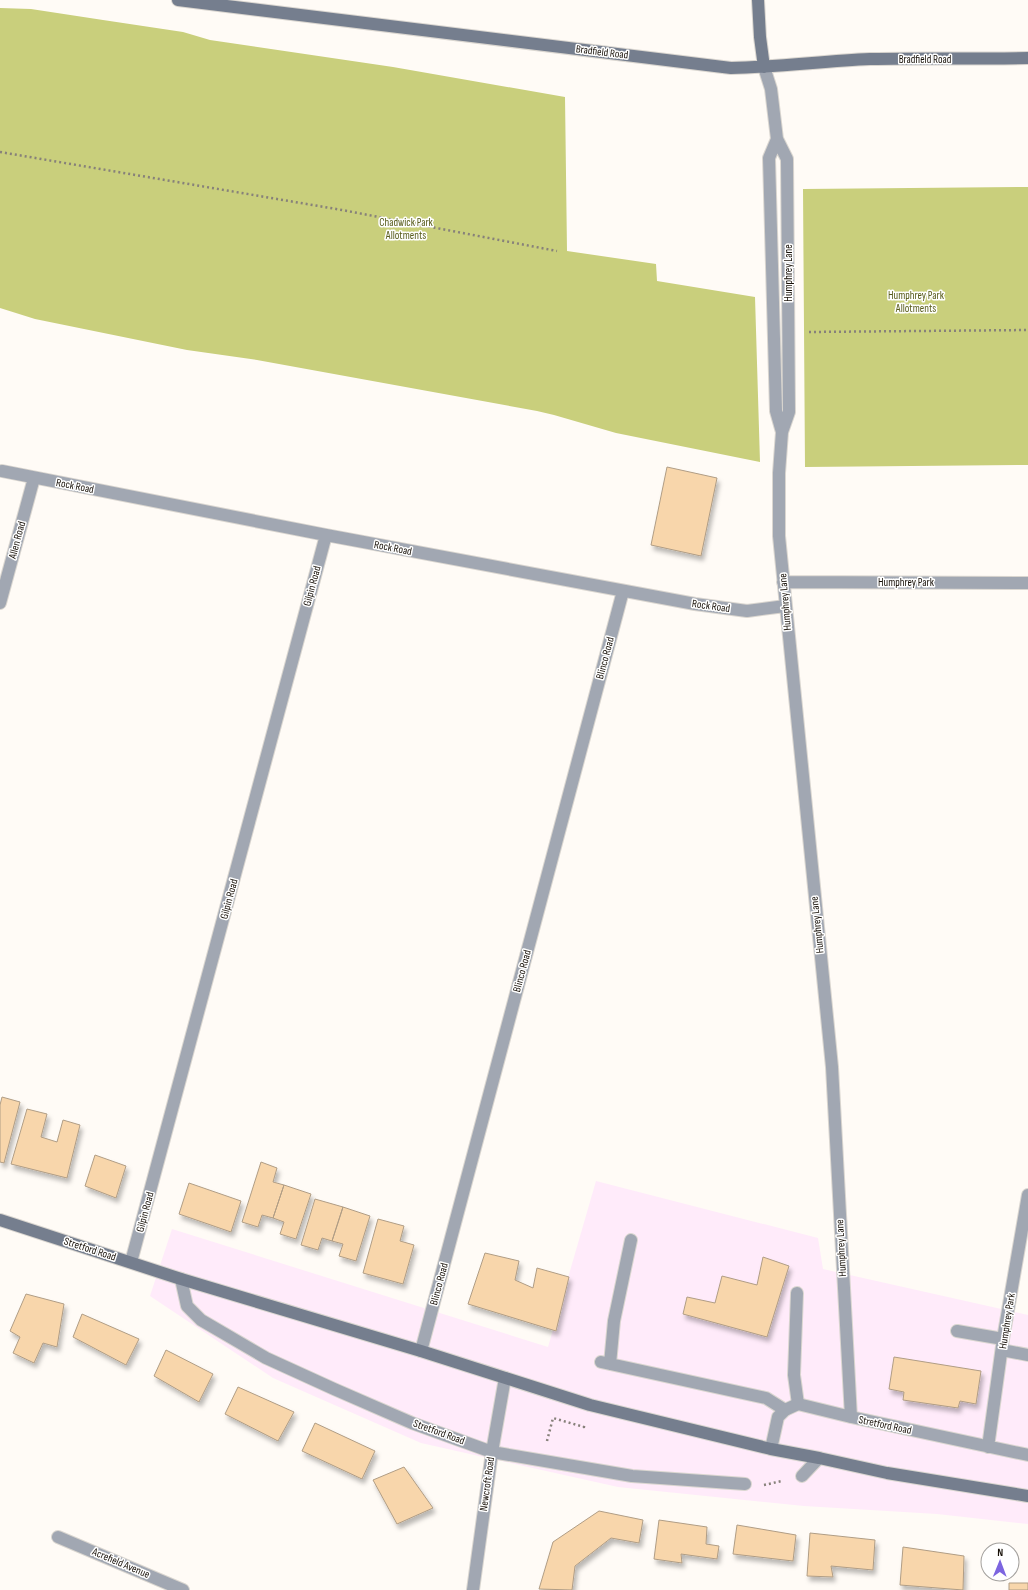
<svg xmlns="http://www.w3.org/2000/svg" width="1028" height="1590" font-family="'Sofia Sans Condensed',sans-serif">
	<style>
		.commercial { fill: #ffebfa }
		.green { fill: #c9cf7c }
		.building { fill: #f8d6ab; stroke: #b09d85; filter: url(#shadow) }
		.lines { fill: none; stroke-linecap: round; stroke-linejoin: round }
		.lane-casing { stroke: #dad6d0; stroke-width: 14 }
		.street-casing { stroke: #dad6d0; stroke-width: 14 }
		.secondary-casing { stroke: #dad6d0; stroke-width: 14 }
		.path { stroke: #87817a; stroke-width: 2.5; stroke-dasharray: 2 3; stroke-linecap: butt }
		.lane { stroke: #a1a7b2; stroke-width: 12 }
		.street { stroke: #a1a7b2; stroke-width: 12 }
		.secondary { stroke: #757e8e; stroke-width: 12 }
		.labels { text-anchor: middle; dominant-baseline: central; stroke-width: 3; stroke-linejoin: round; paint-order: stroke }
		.street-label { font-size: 11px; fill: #181109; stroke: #fff }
		.park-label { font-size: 11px; fill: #575b1a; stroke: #fff }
	</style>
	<defs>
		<filter id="shadow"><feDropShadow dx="2.5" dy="4.5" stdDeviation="2" flood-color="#0004"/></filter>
	</defs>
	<rect width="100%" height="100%" fill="#fffbf6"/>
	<path class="commercial" d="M596 1181 818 1238 823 1269 1028 1315V1524L937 1514 804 1506 618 1487 421 1443 273 1378 150 1296 172 1229 548 1347Z"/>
	<path class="green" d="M0 8 31 9 103 20 183 32 210 40 393 67 565 97 567 251 656 264 657 281 755 297 760 462 616 433 554 415 537 411 257 360 187 350 35 319 0 308Z
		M1028 187V465L805 467 803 189Z"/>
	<path class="building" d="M667 467 717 478 701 556 651 545Z
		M2 1097 20 1102 4 1163 0 1162V1105Z
		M27 1109 47 1114 41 1137 57 1142 63 1120 80 1125 67 1178 11 1164Z
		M95 1155 126 1166 116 1198 85 1186Z
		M261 1162 277 1168 273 1182 284 1185 273 1218 262 1215 258 1227 242 1222Z
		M189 1183 241 1201 231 1232 179 1214Z
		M284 1185 311 1194 296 1239 280 1234 284 1222 273 1218Z
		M315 1199 343 1207 332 1241 322 1238 318 1250 301 1245Z
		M343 1207 370 1216 356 1261 339 1256 343 1244 332 1241Z
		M378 1219 404 1226 400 1241 414 1245 403 1284 363 1273Z
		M485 1253 519 1261 515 1280 533 1288 537 1268 569 1277 556 1331 468 1304Z
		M763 1257 789 1266 767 1337 683 1314 687 1297 715 1303 722 1276 757 1285Z
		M26 1294 64 1304 57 1347 43 1343 34 1363 13 1353 20 1337 10 1331Z
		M82 1314 139 1339 126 1365 73 1337Z
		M166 1350 213 1374 199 1402 154 1376Z
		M894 1357 981 1371 976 1404 960 1401 958 1408 903 1400 904 1392 889 1389Z
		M238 1387 294 1412 278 1441 225 1414Z
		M315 1423 375 1451 362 1479 302 1451Z
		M404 1467 433 1508 397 1524 373 1480Z
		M599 1511 643 1520 639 1543 611 1538 575 1566 572 1590 539 1589 553 1542Z
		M659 1520 707 1527 706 1544 719 1546 717 1559 681 1554 682 1563 654 1559Z
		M737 1525 796 1535 793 1561 733 1554Z
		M810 1533 875 1540 873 1570 831 1566 833 1577 807 1576Z
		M903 1547 964 1556 963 1590 900 1585Z
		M1009 1583H1028V1590H1009Z"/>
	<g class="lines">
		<defs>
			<path id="lane" d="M797 1293 794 1375 798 1404
				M957 1331 1003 1339
				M1002 1350 1028 1355
				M601 1362 766 1398 785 1410
				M610 1364 614 1321 631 1240"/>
			<path id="street" d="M764 67 771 89 777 139 787 159 789 412 782 432 779 473V536L832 1067 851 1417
				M777 139 769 158 776 411 782 432
				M2 471 326 535 695 604 747 611 785 606
				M783 582 1028 583
				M0 603 34 478
				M131 1262 326 535
				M181 1279 187 1306 201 1320 266 1358 334 1389 412 1423 492 1452 632 1476 745 1484
				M421 1351 623 591
				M988 1447 1003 1339 1028 1195
				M771 1449 778 1417 785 1410 798 1404 851 1417 1028 1455
				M802 1476 819 1458
				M58 1537 183 1590
				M473 1590 492 1452 505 1378"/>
			<path id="secondary" d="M178 0 731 68C778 67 824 61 870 59 923 58 975 59 1028 58
				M758 0 760 37 764 67
				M0 1220 181 1279 421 1351 590 1405 771 1449 819 1458 887 1473 1028 1496"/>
		</defs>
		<use href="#lane" class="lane-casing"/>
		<use href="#street" class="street-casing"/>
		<use href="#secondary" class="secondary-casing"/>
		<path class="path" d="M0 152 342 210 557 251
			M809 332 1028 330
			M547 1441 553 1418 584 1427V1424
			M764 1485 782 1481"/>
		<use href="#lane" class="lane"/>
		<use href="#street" class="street"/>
		<use href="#secondary" class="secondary"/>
	</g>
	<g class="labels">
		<g class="street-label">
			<text transform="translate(602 52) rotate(7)">Bradfield Road</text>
			<text x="925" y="59">Bradfield Road</text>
			<text transform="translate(788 273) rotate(-90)">Humphrey Lane</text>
			<text transform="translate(75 486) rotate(11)">Rock Road</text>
			<text transform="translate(17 540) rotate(-75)">Allen Road</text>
			<text transform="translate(393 548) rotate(11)">Rock Road</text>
			<text x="906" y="582">Humphrey Park</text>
			<text transform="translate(312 586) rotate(-75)">Gilpin Road</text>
			<text transform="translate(785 602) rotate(-95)">Humphrey Lane</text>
			<text transform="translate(711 606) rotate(8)">Rock Road</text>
			<text transform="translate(605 658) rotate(-75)">Blinco Road</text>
			<text transform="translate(229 899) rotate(-75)">Gilpin Road</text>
			<text transform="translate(817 925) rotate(-96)">Humphrey Lane</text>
			<text transform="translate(522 971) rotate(-75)">Blinco Road</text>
			<text transform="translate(145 1212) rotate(-75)">Gilpin Road</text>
			<text transform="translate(841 1248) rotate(-93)">Humphrey Lane</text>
			<text transform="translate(90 1249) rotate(18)">Stretford Road</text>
			<text transform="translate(439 1284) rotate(-75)">Blinco Road</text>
			<text transform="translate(1007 1321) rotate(-81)">Humphrey Park</text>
			<text transform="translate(885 1425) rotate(12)">Stretford Road</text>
			<text transform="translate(439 1432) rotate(20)">Stretford Road</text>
			<text transform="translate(487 1484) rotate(-82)">Newcroft Road</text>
			<text transform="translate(121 1563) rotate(23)">Acrefield Avenue</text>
		</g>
		<g class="park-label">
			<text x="406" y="222">Chadwick Park<tspan x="406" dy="13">Allotments</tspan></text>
			<text x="916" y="295">Humphrey Park<tspan x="916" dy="13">Allotments</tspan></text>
		</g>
	</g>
	<g transform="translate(1000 1562) rotate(1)"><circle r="19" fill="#ffffff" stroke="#a3a09d"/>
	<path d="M0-3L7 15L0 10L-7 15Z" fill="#7c65e0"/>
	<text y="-6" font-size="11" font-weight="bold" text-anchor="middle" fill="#181109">N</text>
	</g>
</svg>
